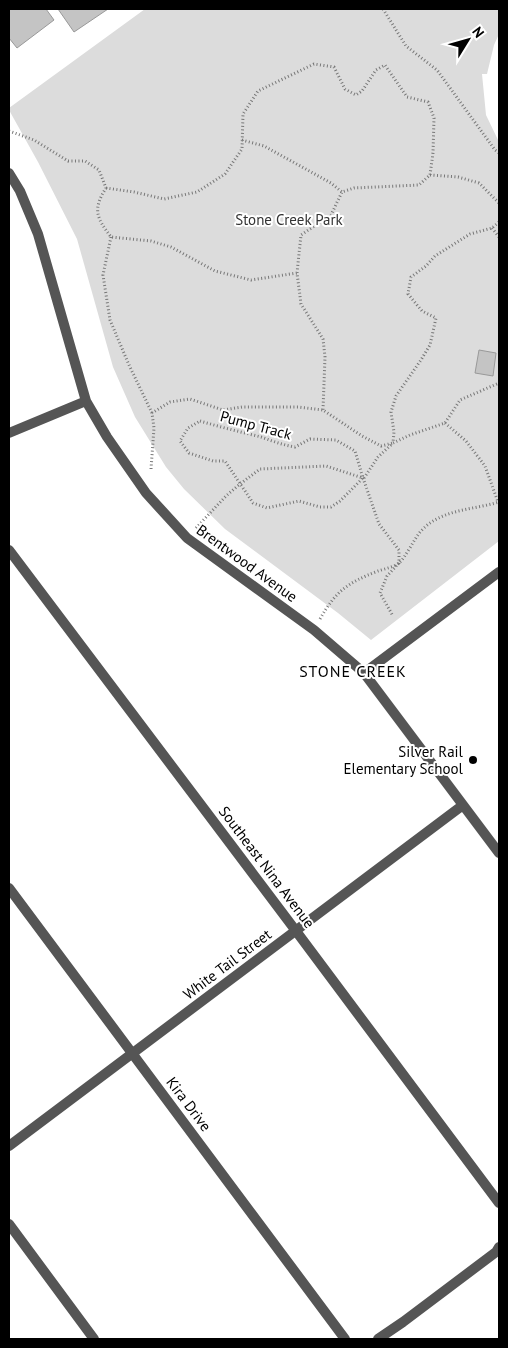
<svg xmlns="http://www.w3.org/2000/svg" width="508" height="1348" font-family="'PT Sans',sans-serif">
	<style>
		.green { fill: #dcdcdc }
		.building { fill: #c4c4c4; stroke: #999 }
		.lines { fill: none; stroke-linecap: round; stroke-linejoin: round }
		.path { stroke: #777; stroke-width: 3; stroke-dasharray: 1 2.5; stroke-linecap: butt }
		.street { stroke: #555; stroke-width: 10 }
		.poi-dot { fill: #000; stroke: #fff; stroke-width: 2 }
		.labels { text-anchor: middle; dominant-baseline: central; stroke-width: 4; stroke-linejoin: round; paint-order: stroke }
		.park-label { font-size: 15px; fill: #333; stroke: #fff }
		.street-label { font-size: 15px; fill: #000; stroke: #fff }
		.poi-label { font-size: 15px; fill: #000; stroke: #fff; text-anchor: end }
		.neighbourhood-label { font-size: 16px; letter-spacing: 1px; fill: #000; stroke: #fff }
	</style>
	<rect width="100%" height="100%" fill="#fff"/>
	<path class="green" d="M145 9H499V34L494 45 487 74H482L486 115 499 142V541L371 640 338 613 225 529 184 489 166 467 135 417 113 367 77 239 38 162 9 110V108Z"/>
	<path class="building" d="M9 9H46L54 20 17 48 9 38Z
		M58 9H108L74 32Z
		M479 350 496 353 493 376 475 373Z"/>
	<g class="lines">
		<path class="path" d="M383 9 406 46 437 70 495 150 499 153
			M9 131 34 140 68 161H85L99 170 106 188C92 210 97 218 111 237L151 241 171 247 215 271 251 280 297 273
			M242 140 264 146 331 183 342 192
			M430 175 458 177 479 183 499 203
			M106 188 134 192 164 199 197 192 225 174 242 149 243 114 258 91 314 64 334 67 345 89 356 95 362 91 376 70 385 65 407 97 428 102 434 118 433 153 430 175 419 185 354 188 342 192 331 215 301 235 297 273 301 304 323 339 325 357 323 410
			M499 222 492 228 470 234 435 256 426 266 411 277 408 294 422 311 436 318 430 345 421 360 396 396 391 412 394 432 393 443 410 435 445 423 460 400 499 383
			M492 228 499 237
			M111 237 103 275 110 320 129 365 152 413
			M200 421C220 427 241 432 261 437 272 441 283 445 295 447L310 439 336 440 355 451 363 478 340 501 331 507H320L299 501 267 508 253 503 225 461H213L189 453 180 441 188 428Z
			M445 423 466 441 485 466 498 502
			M151 469 154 428 152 413 170 402 190 399 223 410 242 407H298L323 410 362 436 381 446 393 443
			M363 478 379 524 399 550V563L387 576 380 593 393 616
			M364 478 378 457 392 444
			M196 528 226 496 240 484 260 469 326 466 363 478
			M320 619C336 591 347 583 378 571 384 569 394 567 399 563 406 557 414 539 421 531 441 509 473 510 499 502"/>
		<path class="street" d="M9 173 20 191 38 234 86 401 107 437 146 493 187 538 314 630 364 673 499 853
			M9 433 86 401
			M9 550 296 931 499 1203
			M364 673 499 572
			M9 888 345 1339
			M9 1146 463 805
			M9 1224 94 1339
			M378 1339 403 1322 496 1252 499 1247"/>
	</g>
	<circle class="poi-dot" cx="473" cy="760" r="5"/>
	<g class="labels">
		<g class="park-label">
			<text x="289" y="219">Stone Creek Park</text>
		</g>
		<g class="street-label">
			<text transform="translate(256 425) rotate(15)">Pump Track</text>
			<text transform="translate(247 563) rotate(36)">Brentwood Avenue</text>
			<text transform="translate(267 867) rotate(53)">Southeast Nina Avenue</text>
			<text transform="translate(227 964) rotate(-37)">White Tail Street</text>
			<text transform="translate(189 1104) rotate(53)">Kira Drive</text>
		</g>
		<g class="poi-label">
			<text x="463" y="751">Silver Rail<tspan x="463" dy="17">Elementary School</tspan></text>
		</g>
		<g class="neighbourhood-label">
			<text x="353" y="671">STONE CREEK</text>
		</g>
	</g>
	<rect width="508" height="1348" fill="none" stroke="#000000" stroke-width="20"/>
	<g transform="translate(468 40) rotate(53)" stroke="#ffffff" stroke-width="4" paint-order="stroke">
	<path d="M0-4L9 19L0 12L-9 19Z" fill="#000000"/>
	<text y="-8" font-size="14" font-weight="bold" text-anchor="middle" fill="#000000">N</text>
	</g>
</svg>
